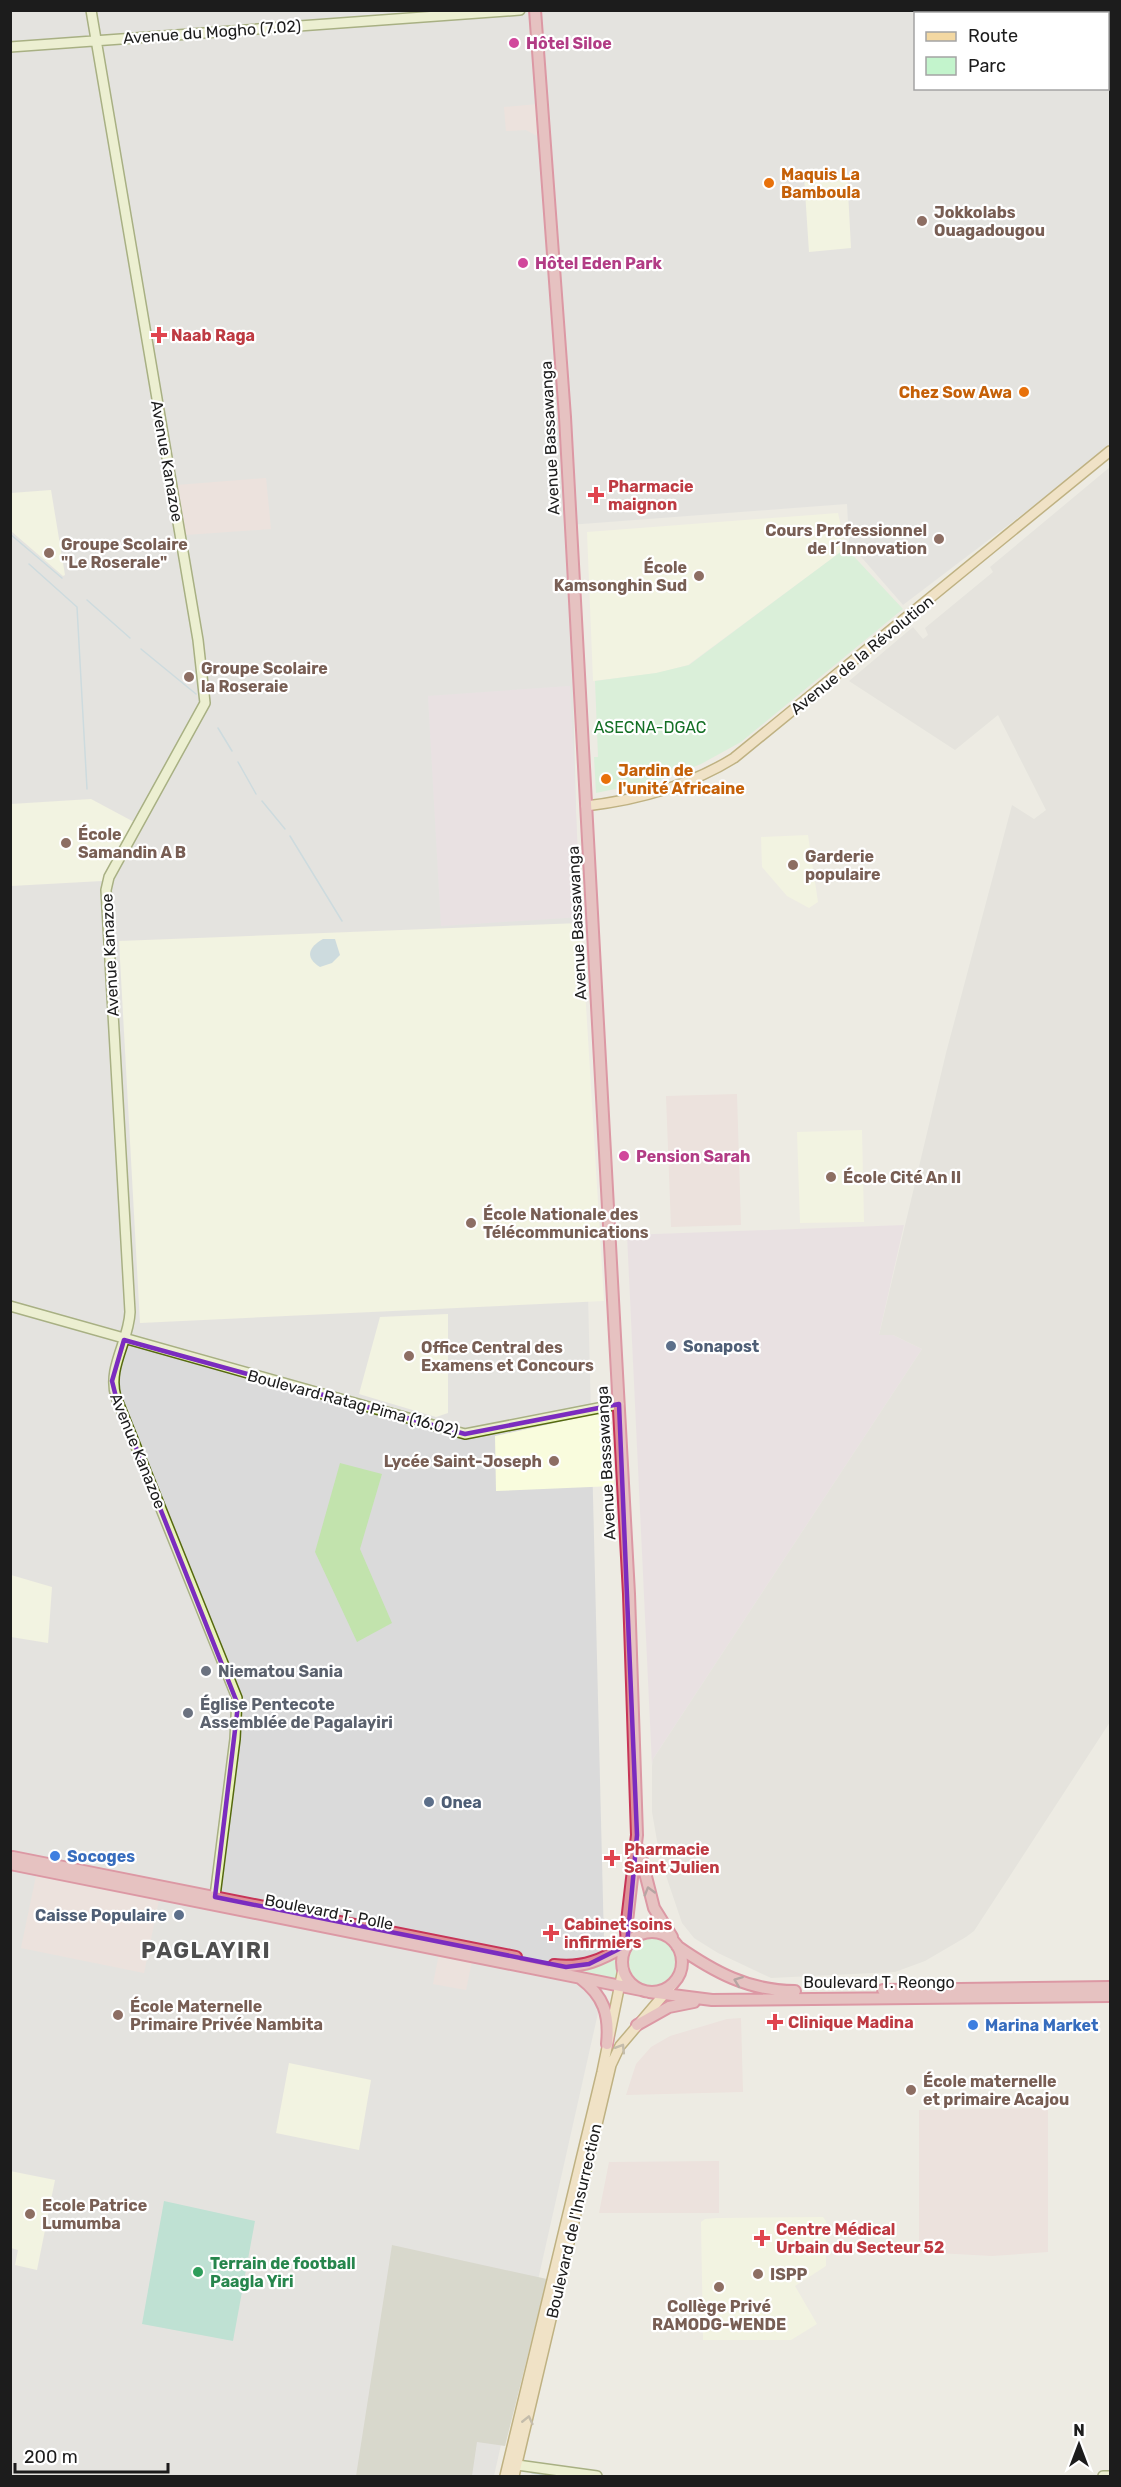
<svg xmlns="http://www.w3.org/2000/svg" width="1121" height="2487" font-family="Rubik,sans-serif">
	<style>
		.residential { fill: #dadada; fill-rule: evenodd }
		.commercial { fill: #ecd7d4 }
		.industrial { fill: #e5d6e1 }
		.education { fill: #f9fcdd }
		.airport { fill: #dbdad4 }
		.construction { fill: #bfc0b0 }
		.grass { fill: #c2e3ad }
		.park { fill: #c3f4cc }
		.pitch { fill: #88d5bf }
		.water { fill: #a7c7d7 }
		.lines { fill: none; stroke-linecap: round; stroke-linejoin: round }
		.stream { stroke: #a7c7d7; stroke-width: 1.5 }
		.secondary-casing { stroke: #55690e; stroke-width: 12 }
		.primary-casing { stroke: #886c0d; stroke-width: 12 }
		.highway-casing { stroke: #c73457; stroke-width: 14 }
		.secondary { stroke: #eaf3bb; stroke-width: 9 }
		.primary { stroke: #f3d8a2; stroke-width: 9 }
		.highway { stroke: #de9198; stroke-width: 10 }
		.oneway { stroke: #735154 }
		.oneway2 { stroke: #928366 }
		.marked { fill: none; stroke: #7b2cbf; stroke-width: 4.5; stroke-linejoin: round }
		.hotel-dot { fill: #d1479c; stroke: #fff; stroke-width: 2 }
		.food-dot { fill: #e8710a; stroke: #fff; stroke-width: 2 }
		.education-dot { fill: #8d6e63; stroke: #fff; stroke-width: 2 }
		.health-dot { fill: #e0444e; stroke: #fff; stroke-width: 2 }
		.service-dot { fill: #5c6f8a; stroke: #fff; stroke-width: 2 }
		.worship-dot { fill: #6b7280; stroke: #fff; stroke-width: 2 }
		.shop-dot { fill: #3f7fe0; stroke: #fff; stroke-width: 2 }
		.leisure-dot { fill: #2e9e5b; stroke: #fff; stroke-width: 2 }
		.labels { text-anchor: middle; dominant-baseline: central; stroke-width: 4.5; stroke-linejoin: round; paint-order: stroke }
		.street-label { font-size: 16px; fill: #1c1c1c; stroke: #fff }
		.hotel-label { font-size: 16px; font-weight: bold; fill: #b23c85; stroke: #fff; text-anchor: start }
		.food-label { font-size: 16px; font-weight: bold; fill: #c56008; stroke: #fff; text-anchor: start }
		.education-label { font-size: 16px; font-weight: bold; fill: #785e54; stroke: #fff; text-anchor: start }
		.health-label { font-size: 16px; font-weight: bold; fill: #be3a42; stroke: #fff; text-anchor: start }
		.park-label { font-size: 16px; fill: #157026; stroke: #fff }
		.service-label { font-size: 16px; font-weight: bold; fill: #4e5e75; stroke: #fff; text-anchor: start }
		.worship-label { font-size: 16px; font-weight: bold; fill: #5b616d; stroke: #fff; text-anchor: start }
		.shop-label { font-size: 16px; font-weight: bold; fill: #366cbe; stroke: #fff; text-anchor: start }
		.leisure-label { font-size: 16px; font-weight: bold; fill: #27864d; stroke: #fff; text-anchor: start }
		.district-label { font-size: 22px; font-weight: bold; letter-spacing: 1.5px; fill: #4f4f4f; stroke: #fff }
	</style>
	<rect width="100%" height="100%" fill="#edebe3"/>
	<path class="residential" d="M11 11H1110V448L903 605 849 543 847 504 569 525 605 1982 494 2476H11ZM916 14H1108V88H916Z"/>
	<path class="commercial" d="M538 104 541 138 526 130 506 131 504 107Z
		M266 478 271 529 185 535 177 485Z
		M737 1094 741 1225 671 1227 666 1096Z
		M36 1876 159 1900 144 1973 21 1948Z
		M439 1954 472 1961 466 1990 433 1984Z
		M741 2018 743 2092 626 2095 636 2064 651 2047 670 2036 727 2019Z
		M1048 2108V2252L992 2256 919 2252V2110Z
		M719 2161V2213H599L609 2162Z"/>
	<path class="industrial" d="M570 686 581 917 441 926 428 696Z
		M904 1225 879 1335H893L922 1349 653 1759 652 1766 627 1235Z"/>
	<path class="education" d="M847 172 851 248 809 252 804 176Z
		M51 490 65 575 63 576 11 531V493Z
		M838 513 846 548 688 665 658 673 593 681 587 532Z
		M91 799 134 822 102 881 11 886V804Z
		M808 835 818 902 809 908 787 896 762 867 761 837Z
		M581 923 604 1301 140 1323 119 941Z
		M862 1130 864 1222 800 1223 797 1132Z
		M448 1314V1413L436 1417 359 1394 380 1317Z
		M600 1413 611 1420 614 1486 496 1491 495 1436Z
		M11 1575 52 1587 48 1643 11 1637Z
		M289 2063 371 2080 359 2150 276 2133Z
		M10 2171 55 2180 37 2270 15 2265 18 2250 11 2248Z
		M823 2217 826 2221V2266L795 2286 817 2324 791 2340H703L701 2222 705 2219 717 2218Z"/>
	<path class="airport" d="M1110 467V1722L974 1931 966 1937 925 1961 895 1972 771 1978 718 1953 694 1938 682 1923 660 1858 652 1812V1766L653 1759 922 1349 893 1335H879L946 1053 1012 805 1034 819 1046 810 998 715 955 750 849 681 913 627 923 639 928 635 925 628 993 572 990 567Z"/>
	<path class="construction" d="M392 2245 547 2279 505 2446 477 2442 472 2476H356Z"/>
	<path class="grass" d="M340 1463 382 1474 360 1549 392 1623 357 1642 315 1552Z"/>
	<path class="park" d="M846 548 903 609 741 742 701 764 663 779 596 793 594 757H598L595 681 656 673 689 665Z
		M625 1962a27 27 0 1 1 54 0a27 27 0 1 1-54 0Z
		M621 1952 617 1979 609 1980 576 1971 596 1966Z"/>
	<path class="pitch" d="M164 2201 255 2221 233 2341 142 2324Z"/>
	<path class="water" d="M323 939H335L340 955 332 963 320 967C304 957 309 947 323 939Z"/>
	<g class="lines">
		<path class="stream" d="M10 534 62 578
			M29 564 77 607 87 789
			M87 600 130 638
			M141 649 196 694
			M218 728 232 751
			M238 762 256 794
			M262 801 285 829
			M290 836 342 921
			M532 2473 551 2476"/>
		<defs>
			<path id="secondary" d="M91 10 198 640 205 703 109 877 106 890 130 1312C129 1341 107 1368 116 1397L237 1698 235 1739 214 1904
				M10 47 520 10
				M10 1306 465 1434 619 1404
				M510 2464 597 2476
				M1103 2476H1110"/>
			<path id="primary" d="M586 806C638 800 689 786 734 758L1110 451
				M505 2476 602 2072 623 1969
				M514 2476 611 2065 620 2046 672 1985"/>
			<path id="highway" d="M535 10 565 417 629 1594 637 1835 626 1930 627 1945
				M639 1849 654 1908 672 1937
				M13 1857 516 1957
				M10 1864 641 1990
				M622 1962a30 30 0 1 1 60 0a30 30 0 1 1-60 0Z
				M677 1946C714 1972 749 1991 795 1991
				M554 1965C583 1969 603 1959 627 1945
				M580 1978C604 1996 610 2015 607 2044
				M883 1990 1110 1987
				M649 1992 712 2000 1110 1996
				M637 2025 669 2007 694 2002"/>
		</defs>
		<use href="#secondary" class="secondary-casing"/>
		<use href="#primary" class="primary-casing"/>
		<use href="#highway" class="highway-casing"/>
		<use href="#secondary" class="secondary"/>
		<use href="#primary" class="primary"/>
		<use href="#highway" class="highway"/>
	</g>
	<defs><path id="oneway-chevron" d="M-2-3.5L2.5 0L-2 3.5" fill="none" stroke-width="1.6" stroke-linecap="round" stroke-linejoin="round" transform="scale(1.5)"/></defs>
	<g class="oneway">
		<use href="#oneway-chevron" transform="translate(649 1891) rotate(-106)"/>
		<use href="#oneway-chevron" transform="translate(738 1981) rotate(-159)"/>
	</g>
	<g class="oneway2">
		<use href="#oneway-chevron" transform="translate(621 2048) rotate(-58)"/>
		<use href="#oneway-chevron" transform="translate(528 2420) rotate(-77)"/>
	</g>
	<path d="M0 0H1121V2487H0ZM124 1340 465 1434 619 1404 637 1835 627 1945 589 1964 566 1967 215 1897 238 1705 116 1397 112 1381Z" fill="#edebe3" fill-opacity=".55" fill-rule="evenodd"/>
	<path class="marked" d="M124 1340 465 1434 619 1404 637 1835 627 1945 589 1964 566 1967 215 1897 238 1705 116 1397 112 1381Z"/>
	<g class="hotel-dot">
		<circle cx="514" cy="43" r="6"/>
		<circle cx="523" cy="263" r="6"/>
		<circle cx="624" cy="1156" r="6"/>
	</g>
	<g class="food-dot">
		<circle cx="769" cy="183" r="6"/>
		<circle cx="1024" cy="392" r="6"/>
		<circle cx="606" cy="779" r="6"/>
	</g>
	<g class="education-dot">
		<circle cx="922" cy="221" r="6"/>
		<circle cx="939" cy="539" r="6"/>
		<circle cx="49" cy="553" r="6"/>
		<circle cx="699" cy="576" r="6"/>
		<circle cx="189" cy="677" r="6"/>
		<circle cx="66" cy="843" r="6"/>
		<circle cx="793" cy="865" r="6"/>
		<circle cx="831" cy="1177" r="6"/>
		<circle cx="471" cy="1223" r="6"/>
		<circle cx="409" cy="1356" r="6"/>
		<circle cx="554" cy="1461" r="6"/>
		<circle cx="118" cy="2015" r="6"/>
		<circle cx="911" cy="2090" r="6"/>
		<circle cx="30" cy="2214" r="6"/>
		<circle cx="758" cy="2274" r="6"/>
		<circle cx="719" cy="2287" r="6"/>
	</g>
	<g class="health-dot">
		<path d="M156 326h6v6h6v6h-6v6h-6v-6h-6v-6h6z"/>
		<path d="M593 486h6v6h6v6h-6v6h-6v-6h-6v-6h6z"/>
		<path d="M609 1849h6v6h6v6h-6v6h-6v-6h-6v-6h6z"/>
		<path d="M548 1924h6v6h6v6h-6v6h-6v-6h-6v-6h6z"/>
		<path d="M772 2013h6v6h6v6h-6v6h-6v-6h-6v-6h6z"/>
		<path d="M759 2229h6v6h6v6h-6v6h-6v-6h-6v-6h6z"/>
	</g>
	<g class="service-dot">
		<circle cx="671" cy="1346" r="6"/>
		<circle cx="429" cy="1802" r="6"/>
		<circle cx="179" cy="1915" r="6"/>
	</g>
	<g class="worship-dot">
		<circle cx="206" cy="1671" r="6"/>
		<circle cx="188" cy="1713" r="6"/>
	</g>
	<g class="shop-dot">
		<circle cx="55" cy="1856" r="6"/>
		<circle cx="973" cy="2025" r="6"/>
	</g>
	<circle class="leisure-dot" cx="198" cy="2272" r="6"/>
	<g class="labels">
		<g class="street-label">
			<text transform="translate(212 32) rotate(-4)">Avenue du Mogho (7.02)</text>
			<text transform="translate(550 438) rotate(-93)">Avenue Bassawanga</text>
			<text transform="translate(167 461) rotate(80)">Avenue Kanazoe</text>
			<text transform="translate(862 655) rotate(-39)">Avenue de la Révolution</text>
			<text transform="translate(577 923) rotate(-93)">Avenue Bassawanga</text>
			<text transform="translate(110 955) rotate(-93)">Avenue Kanazoe</text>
			<text transform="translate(353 1403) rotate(15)">Boulevard Ratag Pima (16.02)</text>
			<text transform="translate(138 1451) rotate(68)">Avenue Kanazoe</text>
			<text transform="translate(606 1463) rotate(-93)">Avenue Bassawanga</text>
			<text transform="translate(329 1912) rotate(11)">Boulevard T. Polle</text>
			<text x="879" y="1982">Boulevard T. Reongo</text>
			<text transform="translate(574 2221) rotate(-77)">Boulevard de l'Insurrection</text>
		</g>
		<g class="hotel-label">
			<text x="526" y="43">Hôtel Siloe</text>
			<text x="535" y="263">Hôtel Eden Park</text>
			<text x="636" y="1156">Pension Sarah</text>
		</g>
		<g class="food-label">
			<text x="781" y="174">Maquis La<tspan x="781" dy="18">Bamboula</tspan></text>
			<text x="1012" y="392" text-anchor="end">Chez Sow Awa</text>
			<text x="618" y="770">Jardin de<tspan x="618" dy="18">l'unité Africaine</tspan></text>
		</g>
		<g class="education-label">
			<text x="934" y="212">Jokkolabs<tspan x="934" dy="18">Ouagadougou</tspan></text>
			<text x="927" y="530" text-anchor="end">Cours Professionnel<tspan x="927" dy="18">de l´Innovation</tspan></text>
			<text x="61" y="544">Groupe Scolaire<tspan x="61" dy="18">"Le Roserale"</tspan></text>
			<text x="687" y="567" text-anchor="end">École<tspan x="687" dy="18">Kamsonghin Sud</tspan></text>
			<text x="201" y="668">Groupe Scolaire<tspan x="201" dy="18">la Roseraie</tspan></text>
			<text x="78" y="834">École<tspan x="78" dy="18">Samandin A B</tspan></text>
			<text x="805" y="856">Garderie<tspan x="805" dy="18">populaire</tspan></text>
			<text x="843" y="1177">École Cité An II</text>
			<text x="483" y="1214">École Nationale des<tspan x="483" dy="18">Télécommunications</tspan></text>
			<text x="421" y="1347">Office Central des<tspan x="421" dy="18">Examens et Concours</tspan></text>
			<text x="542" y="1461" text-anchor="end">Lycée Saint-Joseph</text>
			<text x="130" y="2006">École Maternelle<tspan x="130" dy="18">Primaire Privée Nambita</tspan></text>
			<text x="923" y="2081">École maternelle<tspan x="923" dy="18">et primaire Acajou</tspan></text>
			<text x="42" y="2205">Ecole Patrice<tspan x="42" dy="18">Lumumba</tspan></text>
			<text x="770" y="2274">ISPP</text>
			<text x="719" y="2306" text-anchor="middle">Collège Privé<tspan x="719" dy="18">RAMODG-WENDE</tspan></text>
		</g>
		<g class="health-label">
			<text x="171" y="335">Naab Raga</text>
			<text x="608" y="486">Pharmacie<tspan x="608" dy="18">maignon</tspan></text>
			<text x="624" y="1849">Pharmacie<tspan x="624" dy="18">Saint Julien</tspan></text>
			<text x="564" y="1924">Cabinet soins<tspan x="564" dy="18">infirmiers</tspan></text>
			<text x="788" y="2022">Clinique Madina</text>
			<text x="776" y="2229">Centre Médical<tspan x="776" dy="18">Urbain du Secteur 52</tspan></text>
		</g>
		<g class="park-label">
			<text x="650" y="727">ASECNA-DGAC</text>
		</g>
		<g class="service-label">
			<text x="683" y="1346">Sonapost</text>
			<text x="441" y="1802">Onea</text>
			<text x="167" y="1915" text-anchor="end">Caisse Populaire</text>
		</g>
		<g class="worship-label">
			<text x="218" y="1671">Niematou Sania</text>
			<text x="200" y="1704">Église Pentecote<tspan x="200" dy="18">Assemblée de Pagalayiri</tspan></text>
		</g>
		<g class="shop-label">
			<text x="67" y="1856">Socoges</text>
			<text x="985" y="2025">Marina Market</text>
		</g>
		<g class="leisure-label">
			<text x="210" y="2263">Terrain de football<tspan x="210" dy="18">Paagla Yiri</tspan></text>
		</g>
		<g class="district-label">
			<text x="206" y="1950">PAGLAYIRI</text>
		</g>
	</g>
	<rect width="1121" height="2487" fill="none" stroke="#1c1c1c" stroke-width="24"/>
	<rect x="914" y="12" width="195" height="78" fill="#ffffff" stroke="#a4a4a4" stroke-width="1.5"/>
	<rect x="926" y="32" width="30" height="9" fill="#f3d8a2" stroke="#a4a4a4" stroke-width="1.5"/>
	<text x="968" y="42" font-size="18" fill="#1c1c1c">Route</text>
	<rect x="926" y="57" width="30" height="18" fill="#c3f4cc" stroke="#a4a4a4" stroke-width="1.5"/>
	<text x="968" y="72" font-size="18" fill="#1c1c1c">Parc</text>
	<g transform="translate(1079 2445)" stroke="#ffffff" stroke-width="4.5" paint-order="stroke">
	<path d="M0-4.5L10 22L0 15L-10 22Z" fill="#1c1c1c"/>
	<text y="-9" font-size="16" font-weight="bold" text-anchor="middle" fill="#1c1c1c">N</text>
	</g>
	<path d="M15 2463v9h153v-9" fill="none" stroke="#1c1c1c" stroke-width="3"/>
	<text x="24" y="2463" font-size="18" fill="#1c1c1c" stroke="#ffffff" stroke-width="4.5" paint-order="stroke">200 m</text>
</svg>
